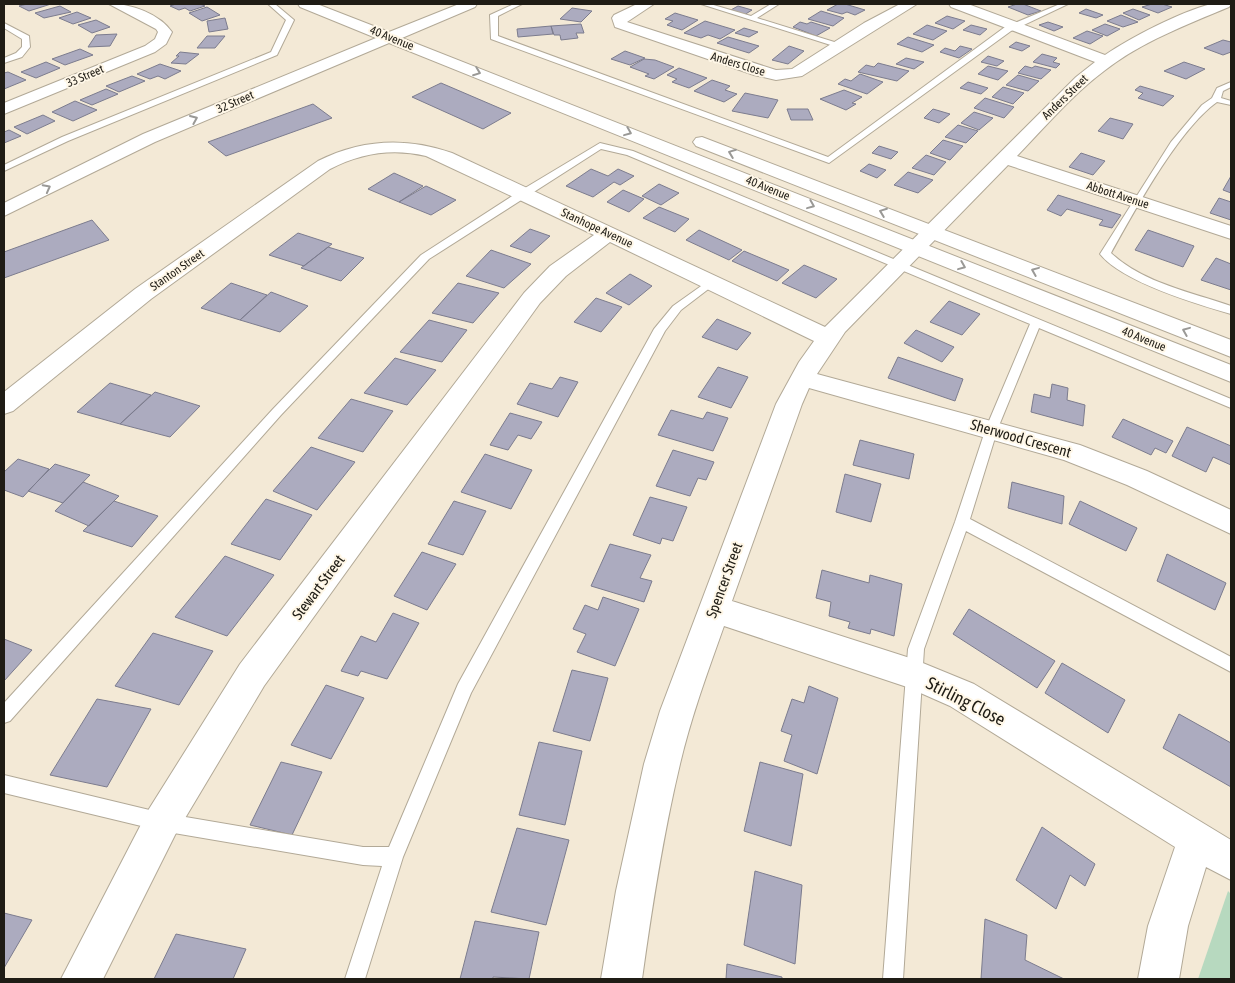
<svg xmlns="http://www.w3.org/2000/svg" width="1235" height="983" font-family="'Asap Condensed',sans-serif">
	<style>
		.green { fill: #b7d9bf }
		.building { fill: #acabbf; stroke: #7c7c8e }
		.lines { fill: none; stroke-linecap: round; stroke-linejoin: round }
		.service-casing { stroke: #b2a997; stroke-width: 2 }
		.minor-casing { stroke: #b2a997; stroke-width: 2 }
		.secondary-casing { stroke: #b2a997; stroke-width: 2 }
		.service { fill: #fff; fill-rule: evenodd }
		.minor { fill: #fff; fill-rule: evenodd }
		.secondary { fill: #fff; fill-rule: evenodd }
		.oneway { stroke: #9a9996 }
		.labels { text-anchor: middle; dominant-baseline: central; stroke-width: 4; stroke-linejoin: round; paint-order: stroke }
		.far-street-label { font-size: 12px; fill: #1f1c15; stroke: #fff7e7 }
		.street-label { font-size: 15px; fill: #1f1c15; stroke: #fff7e7 }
		.near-street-label { font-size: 18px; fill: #1f1c15; stroke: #fff7e7 }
	</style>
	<rect width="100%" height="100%" fill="#f3e9d6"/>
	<path class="green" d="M1228 891 1231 894V979H1198Z"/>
	<path class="building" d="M27 4H51L29 11 19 6Z
		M176 4H200L205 6 190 11 185 8 179 10 170 6Z
		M838 4H845L865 10 855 15 847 12 842 14 827 10Z
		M1017 4H1023L1041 11 1028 15 1008 7Z
		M1152 4H1162L1172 7 1158 13 1142 7Z
		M60 6 71 12 44 18 35 13Z
		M738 6 752 10 744 15 729 11Z
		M207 7 220 15 202 21 189 13Z
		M572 8 592 11 581 22 560 19Z
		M1086 9 1103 15 1096 18 1079 13Z
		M1133 9 1150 15 1139 20 1123 13Z
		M821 11 844 18 833 26 808 19Z
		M77 12 91 18 73 24 59 18Z
		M675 13 698 20 682 30 667 25 673 21 665 19Z
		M1121 15 1138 22 1123 27 1107 21Z
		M947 16 965 21 953 29 935 23Z
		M225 18 228 29 209 32 207 21Z
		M96 20 110 27 92 33 78 25Z
		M705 21 735 30 720 39 708 35 701 38 684 33Z
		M800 22 807 24 811 22 830 28 816 36 793 27Z
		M1048 22 1063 27 1054 31 1039 25Z
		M581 24 584 33H576L578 38 561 40 560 35H554L551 26Z
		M1105 24 1120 29 1107 36 1092 30Z
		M927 25 947 31 933 40 913 34Z
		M971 25 987 29 980 35 963 30Z
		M551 26 553 34 518 37 517 29Z
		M744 28 758 32 749 37 735 33Z
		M1087 31 1103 36 1090 44 1073 38Z
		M117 34 110 46 88 47 96 35Z
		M207 36H225L215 48H197Z
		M728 37 759 46 749 53 717 43Z
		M908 37 934 45 922 52 897 44Z
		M1223 40 1231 42V52L1223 55 1204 48Z
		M1016 42 1030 46 1022 51 1009 47Z
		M789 46 804 51 788 64 772 60Z
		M960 46 972 49 959 58 940 52 945 48 955 51Z
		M80 49 93 55 65 65 52 59Z
		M625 51 645 58 630 65 611 59Z
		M180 52 199 54 186 64 171 63 179 56H176Z
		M1042 54 1057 58 1053 62 1060 64 1056 68 1033 62Z
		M988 56 1004 61 997 66 981 62Z
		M906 58 924 62 914 69 896 64Z
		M644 59 655 60 674 67 654 79 645 76 649 74 630 67Z
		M46 62 60 68 36 78 21 72Z
		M1184 62 1205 69 1186 79 1164 71Z
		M878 63 909 71 897 81 858 72 866 65 874 67Z
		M160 64 181 71 165 79 158 76 150 79 137 74Z
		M988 66 1008 71 998 80 978 74Z
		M1025 66 1032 68 1035 66 1051 70 1041 79 1018 73Z
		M679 68 707 78 689 88 672 82 677 79 667 75Z
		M8 72 26 80 4 89V73Z
		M860 74 883 82 867 94 838 84 845 79 851 81Z
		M1018 75 1039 81 1028 91 1006 85Z
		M132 76 145 81 119 92 106 86Z
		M712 80 730 86 725 90 737 94 724 102 694 91Z
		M968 82 988 88 981 94 960 88Z
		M441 83 511 113 483 129 412 97Z
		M1140 86 1174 96 1163 106 1138 98 1143 93 1135 90Z
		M1003 87 1024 93 1013 104 992 97Z
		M106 89 118 94 92 105 80 100Z
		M844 90 862 97 852 103 856 104 846 110 820 99Z
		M745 93 778 100 768 118 732 111Z
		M985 98 1014 107 1004 118 974 108Z
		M75 101 97 110 73 121 52 112Z
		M313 104 332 118 226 156 208 142Z
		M787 109H808L813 120H791Z
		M933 109 950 114 939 123 924 118Z
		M974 112 993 118 979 130 961 123Z
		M43 115 55 121 27 134 14 127Z
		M1110 118 1133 124 1123 139 1098 131Z
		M958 125 978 131 966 143 945 137Z
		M9 130 21 136 4 143V132Z
		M943 140 963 146 950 160 930 153Z
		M879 146 898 152 891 159 872 153Z
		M1081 153 1105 161 1093 175 1069 167Z
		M926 155 946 162 934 175 912 168Z
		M869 164 886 170 877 178 860 171Z
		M591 169 608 176 618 169 634 176 620 185 614 182 593 197 566 186Z
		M908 172 933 180 918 193 894 185Z
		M394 173 423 186 399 202 368 189Z
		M1231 176V193L1223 190Z
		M659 184 679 193 661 205 642 196Z
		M426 186 456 200 431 215 399 202Z
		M623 190 644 199 629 212 607 202Z
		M1058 195 1121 215 1112 228 1099 225 1103 220 1067 209 1061 216 1047 210Z
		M1219 198 1231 202V220L1210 213Z
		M659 207 689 219 675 232 643 218Z
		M92 220 109 240 4 278V252Z
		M530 229 550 236 531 253 510 246Z
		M699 230 742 250 729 260 686 240Z
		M1148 230 1194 246 1183 267 1135 250Z
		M298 233 332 244 304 266 269 255Z
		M328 247 364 258 341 281 301 268Z
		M491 250 531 264 504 288 466 276Z
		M744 251 789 270 777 281 732 261Z
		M1216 258 1231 264V290L1201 280Z
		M804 265 837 279 816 298 782 283Z
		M630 274 652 286 629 305 606 293Z
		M231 283 267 295 240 320 201 308Z
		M458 283 499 293 473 323 432 313Z
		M271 292 308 306 280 332 240 320Z
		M596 298 622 307 601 332 574 322Z
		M949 301 980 314 962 335 930 322Z
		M717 319 751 333 737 350 702 337Z
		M429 320 467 330 442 362 400 352Z
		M916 330 954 347 942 362 904 343Z
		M898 357 963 379 955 401 888 378Z
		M395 358 436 370 407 405 364 393Z
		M718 367 748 377 731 408 698 397Z
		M560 377 578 382 558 417 517 404 530 383 552 389Z
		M110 383 151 395 120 424 77 412Z
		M1052 384 1068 388 1067 400 1085 405 1083 426 1031 412 1034 394 1050 398Z
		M155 392 200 406 170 437 120 424Z
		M351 399 393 411 363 452 318 438Z
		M671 410 703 419 707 412 728 418 713 451 658 435Z
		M510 413 542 422 531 439 518 435 508 450 490 445Z
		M1123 419 1173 441 1166 453 1155 448 1151 455 1112 437Z
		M1187 427 1231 446V465L1213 457 1206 472 1172 456Z
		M860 440 914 454 909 479 853 465Z
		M311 447 355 462 317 510 273 491Z
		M673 450 714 462 706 480 698 478 690 496 656 486Z
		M485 454 532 470 511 509 461 492Z
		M18 459 49 469 23 497 4 490V472Z
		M55 464 90 475 63 503 28 491Z
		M845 474 881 484 871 522 836 512Z
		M83 482 119 496 89 526 55 511Z
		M1012 482 1064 496 1062 524 1008 508Z
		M650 497 687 507 673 541 662 538 660 544 633 535Z
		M266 499 312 515 280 560 231 544Z
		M114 501 158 516 132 547 83 531Z
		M454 501 486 511 463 555 428 544Z
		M1080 501 1137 528 1126 551 1069 524Z
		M610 544 651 555 640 578 652 581 644 602 591 586Z
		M422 552 456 564 427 610 394 596Z
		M1167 554 1226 583 1215 610 1157 581Z
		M225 556 274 575 227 636 175 617Z
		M822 570 869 583 870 575 902 584 894 636 871 629 870 634 848 628 850 622 829 616 831 602 816 598Z
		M603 597 639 609 615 666 577 652 586 634 573 629 585 605 598 610Z
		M969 609 1055 661 1037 688 953 634Z
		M393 613 419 623 387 679 361 671 358 676 341 671 361 636 376 642Z
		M153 633 213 651 179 705 115 686Z
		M4 639 32 650 4 681Z
		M1062 663 1125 700 1108 733 1045 693Z
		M572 670 608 678 590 741 553 731Z
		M326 685 364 698 331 759 291 745Z
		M809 686 838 698 817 774 784 761 792 735 781 731 792 699 804 703Z
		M97 699 151 709 107 787 50 775Z
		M1179 714 1231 743V787L1163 748Z
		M539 742 582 751 565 825 519 815Z
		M281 762 322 772 292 835 250 825Z
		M760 762 803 774 791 846 744 831Z
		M1042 827 1095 864 1085 886 1070 875 1056 909 1016 880Z
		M517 828 569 840 546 925 491 912Z
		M755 871 802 885 795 964 744 945Z
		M4 913 32 920 4 968Z
		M985 919 1027 935 1025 960 1064 979H981Z
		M475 921 539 932 529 979 493 977V979H460Z
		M176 934 246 949 233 979H154Z
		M727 964 782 977V979H726Z"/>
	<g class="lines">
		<defs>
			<path id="service" d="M268 4H275L294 20 277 55 68 141 4 171V165L62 137 271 52 286 20Z
				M514 4H522L498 16V36L828 157 1005 27 1060 4H1068L1011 31 829 163 491 39 490 15Z
				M701 4H710L751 16 771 4H779L757 18 844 45 837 47Z
				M4 23 29 36 30 47 22 57 4 63V58L16 53 22 47V39L4 28Z
				M1231 82V87L1223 91 1221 98 1231 101V105L1217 102C1178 130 1135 210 1111 253 1143 283 1191 292 1231 306V314C1196 304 1122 282 1100 254L1171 142 1202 105 1212 98 1217 88Z
				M600 143 633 151 1231 399V408L1039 328 998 428 970 519 1231 657V672L966 531 924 649 903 979H883L908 649 955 522 986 428 1030 324 627 155 601 149 429 259 281 415 10 721 4 723V703L273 409 421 255 520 191Z
				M711 279 716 282 715 284 681 310 665 331 471 693 403 857 365 979H345L382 866 363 865 162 831 4 793V775L162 813 363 847H389L458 684 654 329 673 306Z"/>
			<path id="minor" d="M109 4C130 3 160 14 172 32L166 44 155 52 4 114V103L145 46 155 39 158 32 156 29Z
				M637 4H654L627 22 776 70 792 69 864 23 900 4H917L802 76 776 80 754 75 615 27 612 18 614 15Z
				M949 4H968L1105 55C1132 37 1180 12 1211 4 1217 3 1225 4 1231 4L1229 7C1186 25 1141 42 1104 71 1072 95 1045 127 1017 156L1231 226V239L1008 165 845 332 817 374 1080 445 1147 471 1231 510V534L1127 485 1064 460 809 388 802 404 732 601 913 659 974 684 1231 840V880L1206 867 1188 926 1179 979H1138L1148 926 1175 847 950 706 907 687 724 626C708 671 691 717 680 764 663 835 652 907 642 979H601L616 891 644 764 660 711 776 404 799 362 814 341 610 242 566 276 540 303 264 686 175 835 103 979H61L149 809 240 664 524 293 550 266 594 235 426 156C392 148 361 153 330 169L151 299 13 411 4 414V392L135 289 318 161C362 139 406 137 452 153L825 327 1076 77 1095 62 951 7Z"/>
			<path id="secondary" d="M298 4H317L389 32 459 4H477L475 7 402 38 1231 365V382L389 43 155 142 4 216V203L143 134 376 38 300 7Z
				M702 137 1231 340V357L696 146 693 142 696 138Z"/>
		</defs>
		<use href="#service" class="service-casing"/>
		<use href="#minor" class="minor-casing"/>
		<use href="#secondary" class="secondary-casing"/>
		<use href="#service" class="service"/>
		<use href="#minor" class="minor"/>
		<use href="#secondary" class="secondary"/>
	</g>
	<defs><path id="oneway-chevron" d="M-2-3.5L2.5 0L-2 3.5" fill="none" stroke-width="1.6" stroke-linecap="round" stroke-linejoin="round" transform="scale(1.25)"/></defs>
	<g class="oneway">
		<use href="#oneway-chevron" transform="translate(477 72) rotate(21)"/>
		<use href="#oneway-chevron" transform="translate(194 119) rotate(-23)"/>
		<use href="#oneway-chevron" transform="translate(628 132) rotate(22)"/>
		<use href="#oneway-chevron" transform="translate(732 153) rotate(-159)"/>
		<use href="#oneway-chevron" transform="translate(47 188) rotate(-28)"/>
		<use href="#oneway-chevron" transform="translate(811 205) rotate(22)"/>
		<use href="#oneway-chevron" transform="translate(883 212) rotate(-159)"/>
		<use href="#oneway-chevron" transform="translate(962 266) rotate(22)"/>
		<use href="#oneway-chevron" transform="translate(1035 271) rotate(-158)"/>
		<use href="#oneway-chevron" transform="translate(1186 331) rotate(-158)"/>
	</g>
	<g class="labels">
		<g class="far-street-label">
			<text transform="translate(392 38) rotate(22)">40 Avenue</text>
			<text transform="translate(738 64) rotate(17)">Anders Close</text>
			<text transform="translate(85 76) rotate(-23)">33 Street</text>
			<text transform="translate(1065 97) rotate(-44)">Anders Street</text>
			<text transform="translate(235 102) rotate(-23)">32 Street</text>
			<text transform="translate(768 188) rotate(22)">40 Avenue</text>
			<text transform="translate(1118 195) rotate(18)">Abbott Avenue</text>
			<text transform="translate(597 228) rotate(25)">Stanhope Avenue</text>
			<text transform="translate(177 270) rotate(-35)">Stanton Street</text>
			<text transform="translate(1144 339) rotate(22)">40 Avenue</text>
		</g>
		<g class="street-label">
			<text transform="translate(1021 438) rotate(16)">Sherwood Crescent</text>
			<text transform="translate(724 580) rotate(-70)">Spencer Street</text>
			<text transform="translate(318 587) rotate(-53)">Stewart Street</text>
		</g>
		<g class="near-street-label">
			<text transform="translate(966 701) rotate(27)">Stirling Close</text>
		</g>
	</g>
	<rect width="1235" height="983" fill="none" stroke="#1f1c15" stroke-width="10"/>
</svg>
